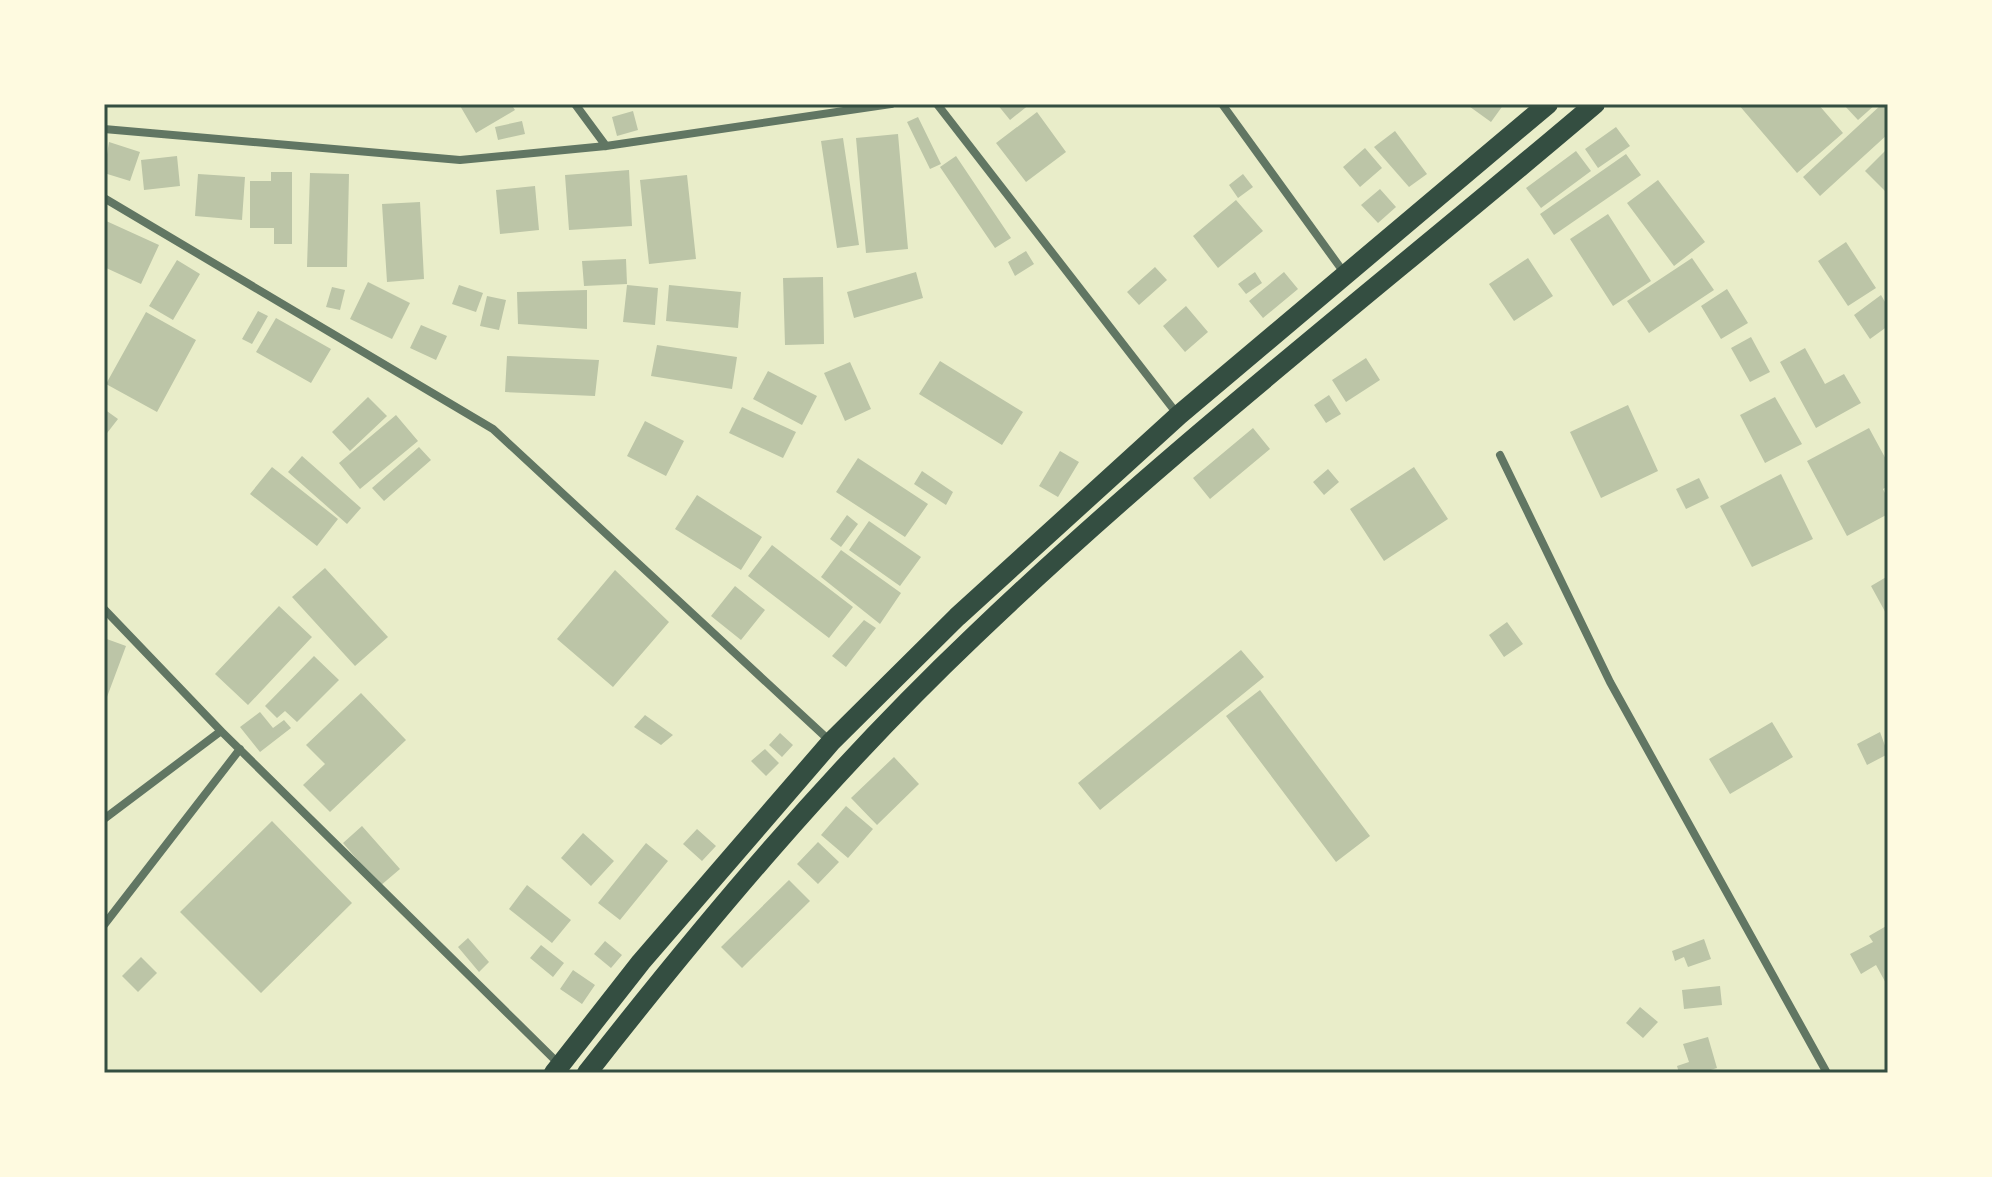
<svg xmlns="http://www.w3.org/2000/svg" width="1992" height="1177" font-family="Raleway,sans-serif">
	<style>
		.building { fill: #bcc5a7 }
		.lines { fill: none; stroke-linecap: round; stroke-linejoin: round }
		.minor { stroke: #617663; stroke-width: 8 }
		.primary { stroke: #344e41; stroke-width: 20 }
		.neatline { fill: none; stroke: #344e41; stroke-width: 3 }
	</style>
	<rect width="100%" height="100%" fill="#e9edc9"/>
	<path class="building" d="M459 104H511L515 110 476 133Z
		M997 104H1030L1010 120Z
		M1466 104H1504L1491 122Z
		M1738 104H1818L1843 133 1797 173Z
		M1843 104H1876L1858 120Z
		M1882 104 1888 108V134L1820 196 1803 177Z
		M633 111 638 130 617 136 612 117Z
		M1037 112 1066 152 1026 182 996 143Z
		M918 117 941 164 930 169 907 122Z
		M522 121 525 134 498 140 495 127Z
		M1616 127 1630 146 1598 168 1585 149Z
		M1395 131 1427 174 1409 187 1374 147Z
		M898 134 908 249 866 253 856 138Z
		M843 138 859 245 837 248 821 141Z
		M109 142 140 152 130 181 104 173Z
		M1365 148 1382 168 1360 187 1343 167Z
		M1888 148V194L1865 171Z
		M1576 151 1591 171 1541 208 1526 188Z
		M1626 154 1641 175 1554 235 1540 214Z
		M177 156 180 186 144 190 141 160Z
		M956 156 1011 238 995 248 940 167Z
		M629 170 632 226 569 230 565 175Z
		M271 172H292V244H274V228H250V181H271Z
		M310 173 349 174 347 267H307Z
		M198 174 245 177 242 220 195 216Z
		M1243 174 1253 187 1238 198 1229 185Z
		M687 175 696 259 649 264 640 180Z
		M1658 180 1705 242 1674 266 1627 203Z
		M535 186 539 230 500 234 496 190Z
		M1380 189 1396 207 1378 223 1361 205Z
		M1236 200 1263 231 1218 268 1193 236Z
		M420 202 424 279 387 282 382 204Z
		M1608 214 1651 281 1613 306 1570 239Z
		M104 220 159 245 141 284 104 267Z
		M1846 242 1876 288 1848 306 1818 261Z
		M1026 251 1034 264 1015 276 1008 262Z
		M1528 258 1553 296 1514 321 1489 284Z
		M1692 258 1714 290 1649 333 1627 301Z
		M626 259 627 284 584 286 582 261Z
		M177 260 200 274 173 320 149 306Z
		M1155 267 1167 280 1139 305 1127 292Z
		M916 272 923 298 854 318 847 292Z
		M1255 272 1262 283 1246 294 1238 284Z
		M1284 272 1298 289 1263 318 1249 301Z
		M823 277 824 344 785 345 783 278Z
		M368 282 410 303 392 339 350 319Z
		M459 285 483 293 476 312 452 304Z
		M627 285 658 288 655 325 623 322Z
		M669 285 741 292 738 328 666 321Z
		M332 287 345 290 340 310 326 307Z
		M1727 289 1748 323 1721 339 1701 306Z
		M587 290V329L518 324 517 292Z
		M1881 295 1888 307V326L1870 339 1854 315Z
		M487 296 506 300 499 330 480 326Z
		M1186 306 1208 332 1185 352 1163 326Z
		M258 311 268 316 252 344 242 339Z
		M146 312 196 340 157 412 106 384Z
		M276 318 331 349 311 383 256 352Z
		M421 325 447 336 436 360 410 348Z
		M1751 337 1770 372 1750 382 1731 348Z
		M657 345 737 357 732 389 651 376Z
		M1805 348 1825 384 1844 374 1861 403 1816 428 1780 362Z
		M507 356 599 360 595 396 505 392Z
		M1366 358 1380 380 1346 402 1332 380Z
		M940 361 1023 412 1002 445 919 394Z
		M850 362 871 409 845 421 824 373Z
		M768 371 817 396 802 425 753 399Z
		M1329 395 1341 414 1326 423 1314 405Z
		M368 397 387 416 350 451 332 432Z
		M1775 397 1802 444 1765 463 1740 415Z
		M1628 405 1658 471 1601 498 1570 432Z
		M742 407 796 432 783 458 729 433Z
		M104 409 118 419 104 437Z
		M396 415 418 441 360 489 339 463Z
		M645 421 684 441 666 476 627 456Z
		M1253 428 1270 449 1210 499 1193 478Z
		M1869 428 1888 463V486L1883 489 1888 499V514L1847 536 1807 461Z
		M419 447 431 460 384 501 372 488Z
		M1060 451 1079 462 1058 497 1039 486Z
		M302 456 361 508 347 524 288 472Z
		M858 458 928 504 905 537 836 492Z
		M272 467 338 519 317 546 250 494Z
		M1414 467 1448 519 1384 561 1350 509Z
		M1328 469 1339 482 1324 495 1313 482Z
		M922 471 953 492 946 505 914 484Z
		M1781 474 1813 539 1752 567 1720 506Z
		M1699 478 1709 498 1686 509 1676 489Z
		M697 495 762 537 741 570 675 529Z
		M847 515 858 524 841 547 830 539Z
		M869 521 921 557 900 586 849 550Z
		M772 545 853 607 829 638 748 576Z
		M841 550 901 593 880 624 821 577Z
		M325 568 388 637 355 666 292 597Z
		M615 570 669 622 613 687 557 639Z
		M1888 576V617L1871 586Z
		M735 586 765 610 741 640 711 616Z
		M279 606 312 637 248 705 215 674Z
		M864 620 876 628 846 667 832 656Z
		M1507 622 1523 644 1504 657 1489 635Z
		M104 638 126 646 104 705Z
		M1241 650 1264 677 1100 810 1078 783Z
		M314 656 339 680 297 722 285 711 277 718 265 706Z
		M1260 690 1370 836 1336 862 1226 716Z
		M361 693 406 740 330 812 303 785 325 764 306 745Z
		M260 712 273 728 284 720 291 728 260 752 240 727Z
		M645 715 673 735 661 745 634 727Z
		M1772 722 1793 757 1730 794 1709 759Z
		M1880 732 1888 754 1867 765 1857 744Z
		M780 733 793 745 782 757 769 745Z
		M765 749 779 763 766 776 751 761Z
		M894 757 919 784 877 825 851 798Z
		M846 806 873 829 848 858 821 835Z
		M272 821 352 903 261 993 180 912Z
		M362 826 400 869 380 886 343 843Z
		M697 829 716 846 702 861 683 844Z
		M583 833 614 861 591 886 561 858Z
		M818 842 839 862 818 884 797 864Z
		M646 843 668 861 620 920 598 903Z
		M789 880 810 901 742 968 721 947Z
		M527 885 571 920 552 943 509 909Z
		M1888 925V987L1876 965 1861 974 1850 954 1873 942 1869 936Z
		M468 938 489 962 479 972 458 947Z
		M1704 939 1711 959 1688 967 1684 957 1675 961 1672 951Z
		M605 941 622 955 611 968 594 954Z
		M541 945 564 963 553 977 530 958Z
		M141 957 157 973 138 992 122 976Z
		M573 970 595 985 582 1004 560 989Z
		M1720 986 1722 1005 1684 1009 1682 990Z
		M1640 1007 1658 1022 1643 1038 1626 1023Z
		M1708 1037 1717 1068 1701 1073H1679L1677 1066 1689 1062 1683 1044Z"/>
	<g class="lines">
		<path class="minor" d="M575 104 606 146
			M937 104 1178 415
			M1222 104 1345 274
			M104 129 460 160 606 146 891 104
			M104 198 493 429 831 742
			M1500 455 1610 682 1827 1073
			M104 609 221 731 559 1064
			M104 819 221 731
			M104 925 240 749"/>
		<path class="primary" d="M554 1073 641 962 831 742 957 617 1179 415 1548 104
			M587 1073C707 920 833 770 974 636 1171 447 1387 281 1595 104"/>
	</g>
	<rect width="1992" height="1177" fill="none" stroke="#fefae0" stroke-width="212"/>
	<rect x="106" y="106" width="1780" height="965" class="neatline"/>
</svg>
